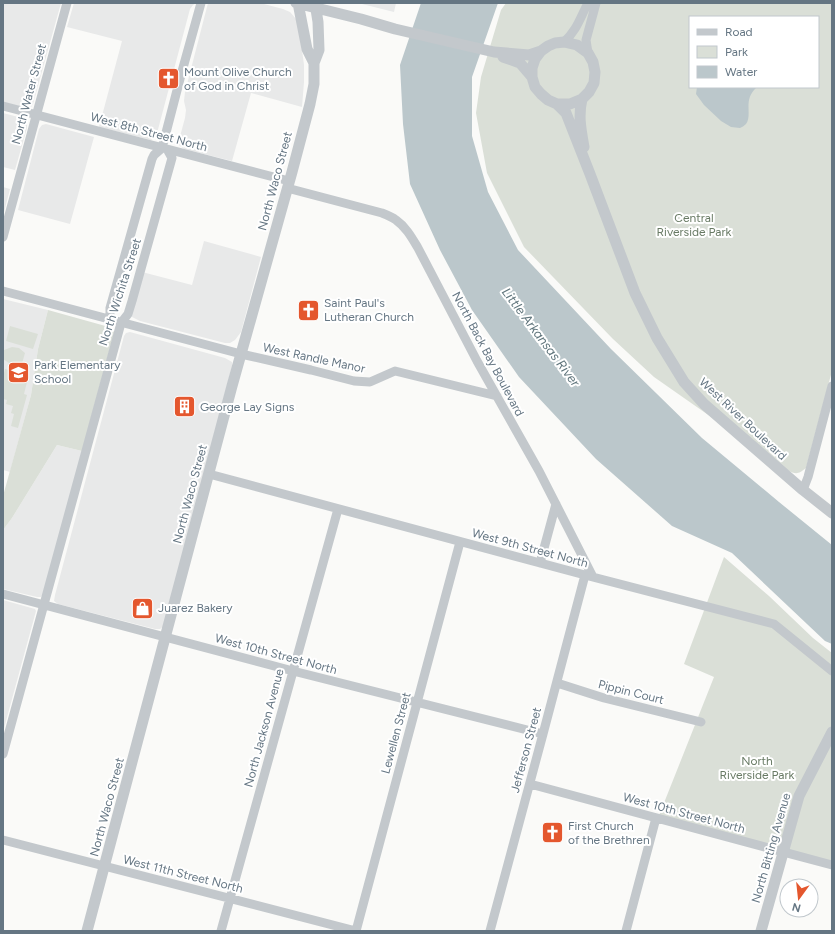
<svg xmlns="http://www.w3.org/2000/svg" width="835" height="934" font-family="Figtree,sans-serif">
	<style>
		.built { fill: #e8e9e9 }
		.green { fill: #dadfd7; fill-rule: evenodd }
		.water { fill: #bbc7cb }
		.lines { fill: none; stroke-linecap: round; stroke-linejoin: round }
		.minor { stroke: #c3c8cc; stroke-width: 9 }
		.tertiary { stroke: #c3c8cc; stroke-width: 11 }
		.labels { text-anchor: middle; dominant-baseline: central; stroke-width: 4; stroke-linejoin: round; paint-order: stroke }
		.poi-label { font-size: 12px; fill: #657683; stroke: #fff; text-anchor: start }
		.street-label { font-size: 12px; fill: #657683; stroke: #fff }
		.park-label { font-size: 12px; fill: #687a64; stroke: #fff }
		.water-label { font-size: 13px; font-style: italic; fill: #60757c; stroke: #fff }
	</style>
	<rect width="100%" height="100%" fill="#fafaf8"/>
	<path class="built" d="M3 3H61L33 104 31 107H22L3 102Z
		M74 3H196L193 5 190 9 156 137 154 139 150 140 99 127 122 41 67 27Z
		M208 3H260L283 9 290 12 297 20 300 35 304 65V82L302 107 251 93 232 161 184 149 179 145V140L185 118 186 110 184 101 185 92Z
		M358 3H396L394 12Z
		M3 113 22 118 25 120 27 124V128L15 170 3 167Z
		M46 124 94 137 70 224 18 210 39 129 42 125Z
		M3 187 10 189 3 216Z
		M204 241 261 257 241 332 235 340 230 343H225L140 321 132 317 131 313 142 272 192 285Z
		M3 299 48 310 38 349 31 395 10 472 3 470Z
		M130 332 225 358 232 362V366L164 626 160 629H155L58 604 54 601 55 595 124 336 126 333Z
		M57 445 82 451 43 594 41 597H37L3 589V530L12 518Z
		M3 600 35 609 36 611 3 732Z"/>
	<path class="green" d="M506 3H832V371L806 468C798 474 797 475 787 470L654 377 613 339 524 247 487 173 476 113 481 77 501 10ZM690 17H818V87H690Z
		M48 310 109 327 113 330 114 333 82 451 57 445 12 518 3 530V496L31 395 38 349Z
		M10 326 38 334 33 349 6 341Z
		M12 347 19 348 25 353 21 367 12 365 3 359 4 350Z
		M5 369 27 375 28 378 24 394 27 395 18 428 11 426 14 414 11 413 13 406 6 404 7 400 3 399V377Z
		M724 557 769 596 813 638 832 653V863L658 818 714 677 684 664Z"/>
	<path class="water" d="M421 3H498L472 77V136L488 192 518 250 611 349 702 438 779 502 832 545V644L825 641 732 553 672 526 596 459 519 377 472 310 440 250 410 184 403 124 400 65Z
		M697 87H757C742 100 753 114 746 124 744 126 742 127 740 128L731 127 721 121 704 105 696 94Z"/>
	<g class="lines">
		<path class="minor" d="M564 42C577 30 580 18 588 3
			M588 53 586 40 596 3
			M3 106 289 181
			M287 188 382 213C387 215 392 217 396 220 406 227 412 238 418 248L477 361 539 471 593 577
			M3 237 67 3
			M3 291 241 354 311 370 354 381 370 382 395 371 497 396
			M110 319V308L152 159 154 155 162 148 181 75 201 3
			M209 474 585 575 774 624 832 671
			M803 490 808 477 832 386
			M540 563 556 504
			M3 594 293 671 543 734
			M557 683 604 698 701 722
			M3 754 118 334 121 323 128 314 132 301 172 158 167 149
			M530 784 832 865
			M3 840 356 931
			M221 931 338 509
			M356 931 460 542
			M490 931 543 734 585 575
			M626 931 656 818"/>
		<path class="tertiary" d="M296 3 361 19 395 29 494 52 529 55 541 51
			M298 3 307 49 314 63
			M503 57 520 63 532 77
			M582 99C578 116 581 130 584 147
			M557 104H570L582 99 589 92 594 83 595 72 593 62 588 53 577 45 564 42 555 43 548 46 541 51 535 59 532 68V77L535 87 541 94 548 100 557 104 566 113 590 174 635 293 657 338 684 382 704 404 803 490 832 513
			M87 931 232 386 292 172 310 104 314 84V63L319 50 318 22 315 3
			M761 931 799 796 832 732"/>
	</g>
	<defs>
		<symbol id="church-square" viewBox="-11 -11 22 22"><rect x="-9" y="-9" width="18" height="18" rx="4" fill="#e4572e" stroke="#fff"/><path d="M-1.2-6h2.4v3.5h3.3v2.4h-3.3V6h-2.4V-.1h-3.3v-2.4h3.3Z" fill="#fff"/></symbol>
		<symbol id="school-square" viewBox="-11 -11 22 22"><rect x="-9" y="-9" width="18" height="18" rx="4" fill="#e4572e" stroke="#fff"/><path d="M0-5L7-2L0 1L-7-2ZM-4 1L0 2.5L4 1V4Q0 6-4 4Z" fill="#fff"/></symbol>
		<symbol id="building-square" viewBox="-11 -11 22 22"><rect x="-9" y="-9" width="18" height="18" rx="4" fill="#e4572e" stroke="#fff"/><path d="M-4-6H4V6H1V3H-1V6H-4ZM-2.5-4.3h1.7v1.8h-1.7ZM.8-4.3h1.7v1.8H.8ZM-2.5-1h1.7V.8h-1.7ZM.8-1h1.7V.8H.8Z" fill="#fff"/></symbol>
		<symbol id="shop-square" viewBox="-11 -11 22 22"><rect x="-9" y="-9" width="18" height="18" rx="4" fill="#e4572e" stroke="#fff"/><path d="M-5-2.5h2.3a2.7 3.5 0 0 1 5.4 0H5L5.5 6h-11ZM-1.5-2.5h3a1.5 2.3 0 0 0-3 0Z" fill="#fff"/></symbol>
	</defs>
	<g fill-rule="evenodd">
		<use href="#church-square" x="156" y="66" width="25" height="25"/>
		<use href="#church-square" x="296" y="298" width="25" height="25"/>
		<use href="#school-square" x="6" y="360" width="25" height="25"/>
		<use href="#building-square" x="172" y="394" width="25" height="25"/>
		<use href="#shop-square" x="130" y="596" width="25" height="25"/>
		<use href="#church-square" x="540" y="820" width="25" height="25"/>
	</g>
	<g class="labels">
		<g class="poi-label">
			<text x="184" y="72">Mount Olive Church<tspan x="184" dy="14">of God in Christ</tspan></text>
			<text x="324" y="303">Saint Paul's<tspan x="324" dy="14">Lutheran Church</tspan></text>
			<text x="34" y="365">Park Elementary<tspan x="34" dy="14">School</tspan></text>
			<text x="200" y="407">George Lay Signs</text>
			<text x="158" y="608">Juarez Bakery</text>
			<text x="568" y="826">First Church<tspan x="568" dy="14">of the Brethren</tspan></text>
		</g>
		<g class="street-label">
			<text transform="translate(29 94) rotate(-75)">North Water Street</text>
			<text transform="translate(149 132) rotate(15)">West 8th Street North</text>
			<text transform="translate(275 181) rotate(-75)">North Waco Street</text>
			<text transform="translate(120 292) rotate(-72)">North Wichita Street</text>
			<text transform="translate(488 354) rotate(62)">North Back Bay Boulevard</text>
			<text transform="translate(314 358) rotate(12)">West Randle Manor</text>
			<text transform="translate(743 419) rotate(43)">West River Boulevard</text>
			<text transform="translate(190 494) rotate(-75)">North Waco Street</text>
			<text transform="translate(530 548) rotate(15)">West 9th Street North</text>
			<text transform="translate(276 654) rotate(15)">West 10th Street North</text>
			<text transform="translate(631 692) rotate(14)">Pippin Court</text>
			<text transform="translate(264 728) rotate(-75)">North Jackson Avenue</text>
			<text transform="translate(396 733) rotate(-75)">Lewellen Street</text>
			<text transform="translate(526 750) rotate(-75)">Jefferson Street</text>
			<text transform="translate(107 807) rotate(-75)">North Waco Street</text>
			<text transform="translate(684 813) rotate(15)">West 10th Street North</text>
			<text transform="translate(771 848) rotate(-74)">North Bitting Avenue</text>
			<text transform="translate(183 874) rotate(14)">West 11th Street North</text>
		</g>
		<g class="park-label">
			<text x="694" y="218">Central<tspan x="694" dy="14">Riverside Park</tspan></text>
			<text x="757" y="761">North<tspan x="757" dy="14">Riverside Park</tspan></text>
		</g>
		<g class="water-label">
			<text transform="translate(541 337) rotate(53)">Little Arkansas River</text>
		</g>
	</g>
	<rect width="835" height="934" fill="none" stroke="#657683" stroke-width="8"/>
	<rect x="689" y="16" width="130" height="72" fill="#ffffff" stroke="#c1c8cd"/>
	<rect x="697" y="29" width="20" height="6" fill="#c3c8cc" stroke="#c1c8cd"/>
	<text x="725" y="36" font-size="12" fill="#657683">Road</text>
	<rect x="697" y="46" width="20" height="12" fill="#dadfd7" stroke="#c1c8cd"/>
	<text x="725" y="56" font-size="12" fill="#657683">Park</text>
	<rect x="697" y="66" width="20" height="12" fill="#bbc7cb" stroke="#c1c8cd"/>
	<text x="725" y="76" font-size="12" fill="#657683">Water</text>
	<g transform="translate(799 898) rotate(195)"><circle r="19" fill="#ffffff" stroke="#c1c8cd"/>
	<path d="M0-3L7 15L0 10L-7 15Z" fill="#e4572e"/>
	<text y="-6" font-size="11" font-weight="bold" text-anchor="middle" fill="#657683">N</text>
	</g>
</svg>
